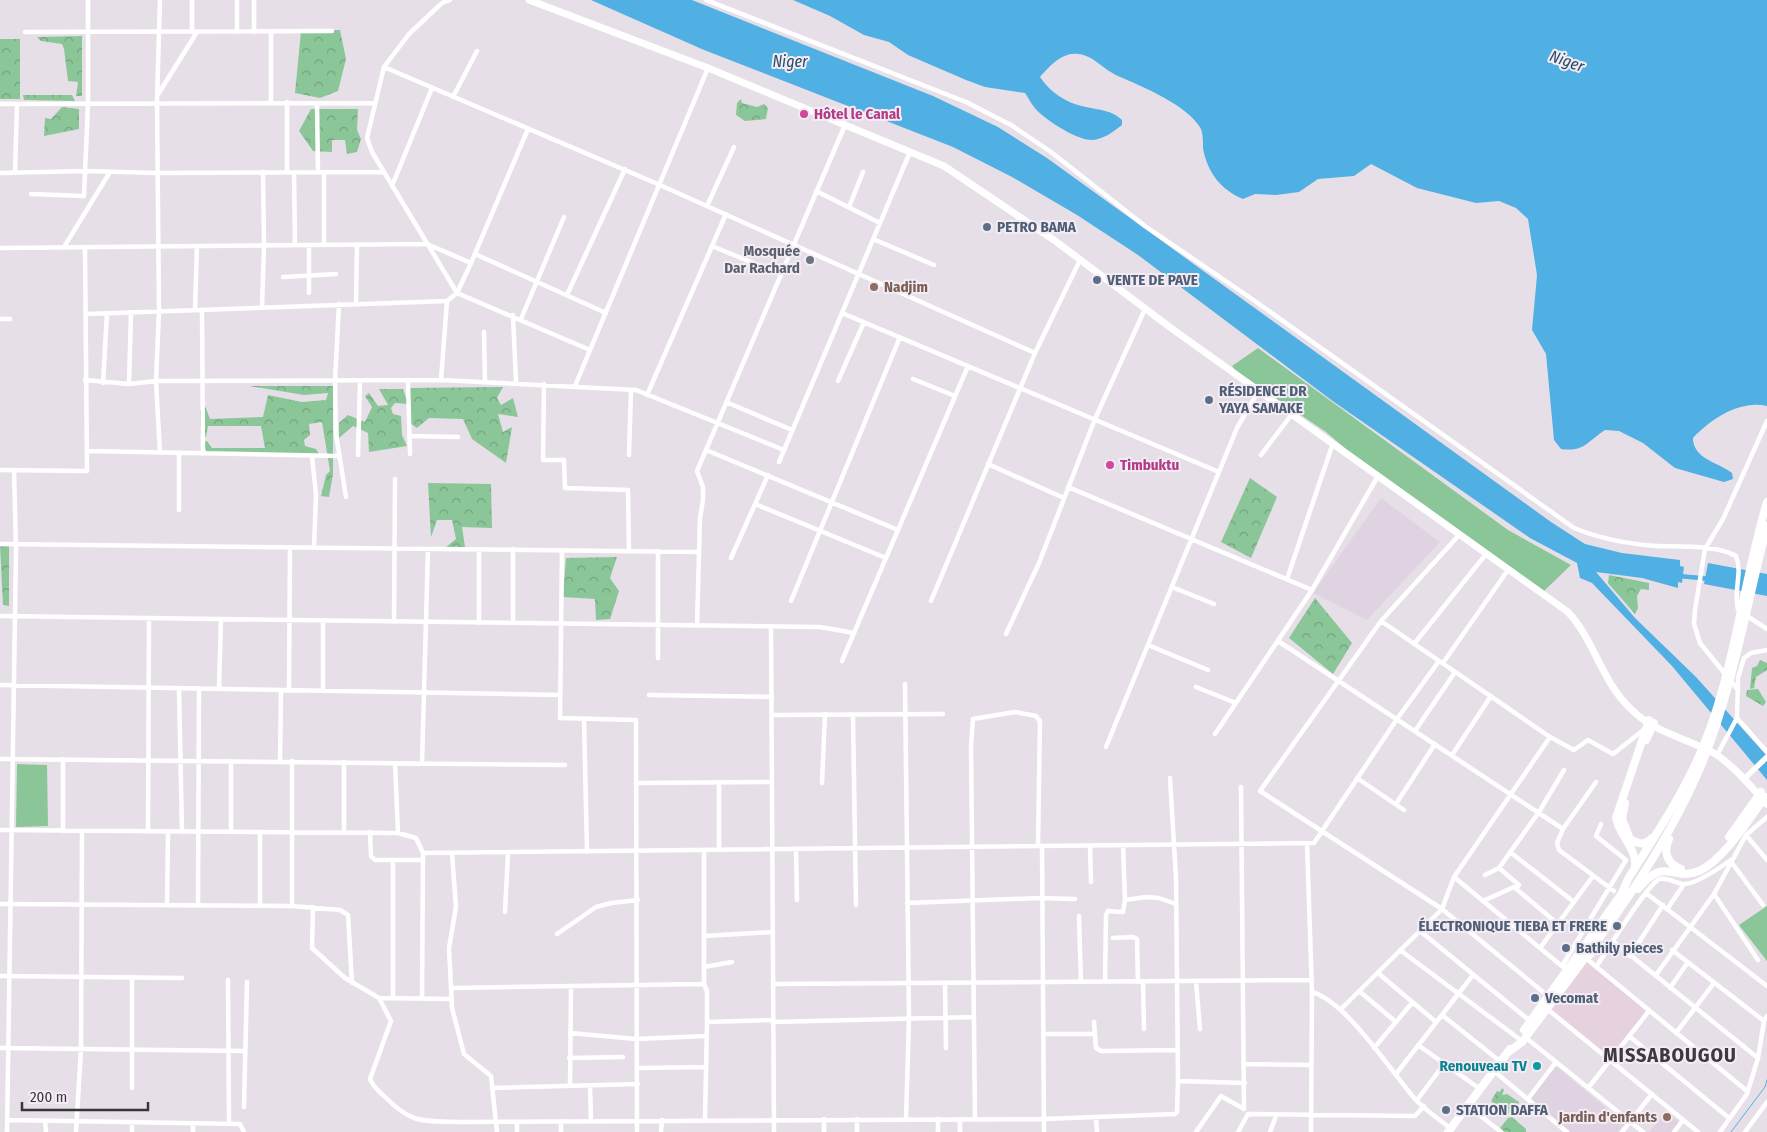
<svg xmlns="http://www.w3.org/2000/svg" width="1767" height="1132" font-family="'Fira Sans Condensed',sans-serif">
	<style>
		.commercial { fill: #e6d1df }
		.built { fill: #dfd3e2 }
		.green { fill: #8bc699 }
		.forest { fill: url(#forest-crowns) }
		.water { fill: #50b0e3 }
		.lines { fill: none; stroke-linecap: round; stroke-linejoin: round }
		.stream { stroke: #50b0e3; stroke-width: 1 }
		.canal { stroke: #50b0e3; stroke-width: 4.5 }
		.minor { stroke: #fff; stroke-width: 4.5 }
		.tertiary { stroke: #fff; stroke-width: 5.5 }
		.secondary { stroke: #fff; stroke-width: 7 }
		.primary { stroke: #fff; stroke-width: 8 }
		.hotel-dot { fill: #d1479c; stroke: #f4ecf5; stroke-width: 2 }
		.service-dot { fill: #5c6f8a; stroke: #f4ecf5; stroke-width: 2 }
		.worship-dot { fill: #6b7280; stroke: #f4ecf5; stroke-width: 2 }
		.education-dot { fill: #8d6e63; stroke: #f4ecf5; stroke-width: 2 }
		.culture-dot { fill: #0f9aa8; stroke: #f4ecf5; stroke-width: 2 }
		.labels { text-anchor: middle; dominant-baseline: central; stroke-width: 4; stroke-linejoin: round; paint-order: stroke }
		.hotel-label { font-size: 15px; font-weight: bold; fill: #b23c85; stroke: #f4ecf5; text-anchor: start }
		.service-label { font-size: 15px; font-weight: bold; fill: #4e5e75; stroke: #f4ecf5; text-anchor: start }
		.worship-label { font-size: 15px; font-weight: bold; fill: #5b616d; stroke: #f4ecf5; text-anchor: end }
		.education-label { font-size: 15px; font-weight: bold; fill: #785e54; stroke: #f4ecf5; text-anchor: start }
		.culture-label { font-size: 15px; font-weight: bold; fill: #0d838f; stroke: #f4ecf5; text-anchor: end }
		.water-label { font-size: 16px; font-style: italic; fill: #254e64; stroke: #f4ecf5 }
		.district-label { font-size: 20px; font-weight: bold; letter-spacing: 1px; fill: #3e383f; stroke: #f4ecf5 }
	</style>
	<defs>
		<pattern id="forest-crowns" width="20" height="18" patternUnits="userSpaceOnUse" patternTransform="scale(1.25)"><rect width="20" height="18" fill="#8bc699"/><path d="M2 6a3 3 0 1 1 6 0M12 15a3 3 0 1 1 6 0" fill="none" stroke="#73a27e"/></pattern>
	</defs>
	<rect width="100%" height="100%" fill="#e7dfe8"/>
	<path class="commercial" d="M1587 962 1647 1011 1610 1057 1550 1008Z"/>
	<path class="built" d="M1381 498 1440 542 1367 620 1313 593Z
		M1556 1066 1625 1124 1618 1132H1570L1529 1098Z
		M1666 1112 1679 1122 1672 1132H1649Z"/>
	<path class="green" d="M1258 348 1508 530 1571 565 1544 591 1347 450 1326 432 1237 372 1232 366Z
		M17 764 47 765 48 826 16 827Z
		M1767 906V961L1739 925Z"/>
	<path class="forest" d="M340 30 346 59 338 91 320 98 295 93 301 31Z
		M82 36V96H76L78 82 68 81 64 49 62 44 41 41 37 37Z
		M0 39H20V99H0Z
		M23 95H72L75 101 24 100Z
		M741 99 742 103 757 107 764 104 768 108 766 119 745 121 736 115 737 103Z
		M62 107 79 109V129L44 136 45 118 51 119Z
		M311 109H358L357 130 361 139 357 152 347 154 345 140H332V152L313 151 299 131Z
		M249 386H333V474L329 497 321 496 326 475 330 471 322 422 309 424 310 435 304 440 305 446 316 449 321 457 208 453 201 443 207 441 212 448H265L261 426H208L206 437H201L200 411 205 406 210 419 263 417 268 395 302 402 326 400 328 393 304 395Z
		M503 387 497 398 501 405 513 398 518 417 498 414 503 432 512 427 506 463 472 439 463 419 429 418 417 428 410 423 408 388Z
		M379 389H403L408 404 395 403 391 408 393 414 401 416 402 435 407 446 369 452 368 433 353 426 339 438V423L348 415 365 422 372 407 365 396 369 393 378 406 388 405Z
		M1250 478 1277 497 1251 558 1221 542Z
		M428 483 491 484 492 528 462 527 465 547H446L456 539 452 520H437L431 537Z
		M0 546H9V606L3 605Z
		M617 557 610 578 619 591 610 619 596 620 595 599 563 597 566 558Z
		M1609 575 1649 583V590L1641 589 1637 596 1638 608 1635 614 1608 583Z
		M1315 598 1352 643 1333 674 1289 638Z
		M1760 660 1767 663V670L1756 677 1754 688 1750 689 1752 668 1757 666Z
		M1758 689 1766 702 1763 706 1746 696 1747 690Z
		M1502 1088 1504 1090 1502 1095 1507 1094 1519 1102 1518 1105 1521 1107 1519 1110 1515 1107 1508 1114 1491 1101 1497 1091 1500 1092Z
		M1512 1117 1526 1129V1132H1505L1500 1128 1508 1118Z"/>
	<path class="water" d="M591 0H692L933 96 998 127 1047 158 1551 522 1585 544 1622 553 1680 560V566L1684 567 1682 583 1678 582V588L1642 578 1596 572 1635 618 1696 677 1767 756V780L1672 666 1592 583 1580 578 1577 563 1530 538 1334 402 1138 255 1077 215 1012 177 953 147 704 50Z
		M793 0H1767V406C1740 400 1711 419 1693 438 1693 459 1718 462 1732 473L1733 479 1724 482 1675 468 1643 443 1619 431 1605 430C1587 442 1584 452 1561 449L1554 440 1546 354 1532 330 1537 275 1528 219 1516 208 1499 201 1476 203 1417 188 1371 164 1354 176 1318 179 1299 192 1276 195 1255 194 1243 199C1221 190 1207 172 1203 148 1203 142 1203 134 1201 129 1188 105 1141 86 1118 76 1104 70 1093 55 1078 54 1062 52 1050 66 1040 77 1051 93 1066 103 1086 107 1099 110 1112 110 1122 120V125C1113 132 1105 138 1094 140 1079 142 1043 119 1034 107 1030 102 1028 97 1025 93L985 87 966 80 908 55 889 42 864 35 830 16Z
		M1708 563 1767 574V596L1704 584Z"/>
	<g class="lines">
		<path class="stream" d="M1731 1132 1765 1087 1767 1080"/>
		<path class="canal" d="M1679 576 1711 579"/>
		<path class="minor" d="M160 0 157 100 159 311 156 381 160 453
			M450 0 442 3 409 34 384 67 367 138 372 152 457 293 590 350
			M706 0 966 102 1011 125 1051 152 1145 226 1252 299 1574 528C1601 539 1627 544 1657 546 1679 547 1718 545 1736 556 1743 573 1733 590 1738 610L1767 629
			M25 32 332 31
			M192 32V0
			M237 32V0
			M254 32V0
			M271 32V102
			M384 67 660 185 1035 353
			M157 96 197 32
			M453 97 477 51
			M317 103 318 172
			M0 104 375 103
			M287 172V102
			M294 172 295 245
			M0 173 86 171 157 173 383 172
			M15 173 17 104
			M392 186 432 88
			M816 191 880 223
			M31 194 84 196 88 104V0
			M707 206 734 147
			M849 207 863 172
			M873 239 934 265
			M324 245V172
			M712 246 780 274
			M64 247 110 172
			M0 248 427 244 471 263
			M475 254 606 313
			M283 277 336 274
			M309 293V245
			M567 295 625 169
			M339 304 335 381 336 434 346 497
			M356 304 357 245
			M262 307 264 246 263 172
			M195 310 197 246
			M202 310 203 454
			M842 313 1219 472
			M87 314 447 301 457 293 471 263 528 129
			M513 315 516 383
			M0 319H10
			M521 319 564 217
			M484 332 485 382
			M913 379 955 396
			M85 380 129 384 156 381 441 380 636 390 784 450
			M441 380 447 301
			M838 381 864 322
			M408 382 410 454
			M103 383 107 313
			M129 384 131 312
			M544 384 543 460H564L565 488 628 490 629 551
			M575 386 708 68
			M647 395 726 214
			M726 402 792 430
			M409 436 458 437
			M706 450 898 530
			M87 451 340 456
			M179 453V510
			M358 455 360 382
			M629 455 631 390
			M1261 455 1292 414
			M312 456 316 495 314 547
			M779 462 910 152
			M988 464 1064 498
			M0 470 87 471 85 247
			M1068 487 1312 590
			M755 504 886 558
			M1460 534 1381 621 1260 791 1442 909 1548 996
			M0 544 699 552
			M513 549V623
			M562 550 560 718 636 720 637 1132
			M658 551V658
			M731 558 768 475
			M1287 579 1333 443
			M1172 587 1214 604
			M791 601 900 337
			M931 601 1035 353 1080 260
			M0 616 820 627 854 633
			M323 621V691
			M1381 621 1550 737 1574 750 1588 740 1613 754 1646 728
			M394 622 395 479
			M479 623V549
			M697 626 700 518 703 500V487L697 471 845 125
			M771 627 774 1132
			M1006 634 1039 563 1095 419 1145 309
			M1278 641 1563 829
			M1414 644 1486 554
			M1148 645 1208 670
			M842 661 968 366
			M1443 663 1508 570
			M905 684 909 1018 906 1119
			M0 685 560 695
			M1196 687 1236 703
			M179 688 182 832
			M219 689 221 619
			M289 690 290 547
			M1738 690 1700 643 1694 624 1695 610 1705 549 1723 519 1767 421
			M649 695 772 697
			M772 715 943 714
			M853 715 856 905
			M1737 718 1767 752
			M584 719 587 852
			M1415 731 1455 672
			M1215 734 1312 590 1378 476
			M1106 747 1237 428 1259 390
			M1452 755 1491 696
			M1717 755 1737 718 1738 678 1744 658 1751 653 1767 650
			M0 759 565 765
			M280 761 281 690
			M395 763 398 833
			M422 763 428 549
			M1357 778 1404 810
			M1596 782 1563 829 1557 843 1559 850 1614 891
			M636 783 772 782
			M822 783 825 714
			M1241 787 1244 1109
			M1396 804 1435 744
			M0 830 398 833 416 838 423 853 1314 843 1397 719 1439 661
			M63 831V759
			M148 831 149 618
			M231 831V761
			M344 832V762
			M370 832 371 856 375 860H423
			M1746 835 1767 860
			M1307 843 1312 992 1311 1132
			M1123 845 1125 900 1146 897 1159 898 1176 904
			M1042 846 1044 1132
			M1090 846 1091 882
			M796 849 797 900
			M704 850V984L707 991V1022L705 1120
			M719 850V782
			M1510 852 1574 902
			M452 853 456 907 449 948 452 1008 464 1054 491 1076 497 1132
			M393 860V998
			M1732 863 1763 905
			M1499 868 1519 885 1516 889
			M1485 875 1499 868 1539 812 1564 770
			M1454 877 1563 967
			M1646 893 1767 986
			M1714 894 1758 960
			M1483 901 1514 887 1558 924
			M907 903 1041 898 1075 899
			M0 904 292 906 340 910 348 915 352 983
			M167 905 168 832
			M198 905 199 688
			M260 905V832
			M292 906V761
			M313 907 312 948 345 978 379 998 452 999
			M1668 908 1684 884
			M505 912 508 853
			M1079 916 1081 982
			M1420 931 1530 1021
			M557 934 596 907 611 903 638 900
			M704 936 773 932
			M1113 938 1133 937 1137 939 1138 982
			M1614 942 1758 1058
			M1540 948 1593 876
			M1597 948 1588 960 1747 1091
			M1400 950 1518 1038
			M1672 950 1764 1021
			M1630 956 1663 905
			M1562 966 1626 860 1596 836 1601 824
			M704 967 732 962
			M1596 967C1606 953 1648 882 1660 879 1668 877 1675 883 1683 884 1694 885 1721 867 1731 860
			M1378 973 1436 1022
			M1656 975 1714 894 1746 835 1767 817
			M0 976 182 978
			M132 977V1088
			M228 980 229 1124
			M1105 982 1106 915 1108 911 1123 912 1125 900
			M1143 982 1144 1029
			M1196 982 1200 1029
			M773 984 1311 980
			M945 984 946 1048
			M451 988 704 984
			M1670 988 1688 962
			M1359 991 1396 1022
			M1312 992C1347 1002 1390 1070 1415 1099 1425 1110 1439 1119 1451 1129
			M379 998 391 1021 370 1079C373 1087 379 1091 385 1097 412 1124 422 1121 458 1122L1044 1119 1175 1114 1177 1112 1178 1081 1176 878 1170 778
			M422 998 423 853
			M1546 1008 1698 1132
			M1341 1009 1442 909 1454 877 1550 737
			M1442 1015 1501 1062
			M707 1022 773 1020
			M773 1022 974 1017
			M1094 1022 1096 1048 1101 1051 1177 1050
			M570 1033 636 1039 706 1036
			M1676 1033 1714 983
			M1043 1034H1095
			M1629 1036 1729 1118
			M1525 1037 1643 1132
			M1418 1045 1480 1089
			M0 1048 245 1051
			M1374 1048 1412 1003
			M569 1058 623 1057
			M1244 1064 1311 1065
			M638 1068 706 1067
			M1494 1071 1567 1132
			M1396 1074 1473 975
			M1178 1081 1245 1083
			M570 1086 571 986
			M590 1086 591 1121
			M493 1088 638 1084
			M1588 1088 1649 1011
			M1528 1099 1556 1062
			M1417 1100 1444 1064
			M1468 1106 1501 1132
			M244 1107 247 982
			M1248 1114 1415 1116 1424 1106
			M1096 1118 1097 1132
			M824 1119V1132
			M857 1119V1132
			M938 1119V1132
			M975 1119 971 746 973 719 1015 712 1036 716 1040 721 1038 846
			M7 1120 240 1124 244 1132
			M45 1121 46 1132
			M561 1121V1132
			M132 1122V1132
			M7 1132 16 549 14 470
			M76 1132 81 1049 82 831
			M193 1132V1123
			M517 1132V1122
			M661 1132 662 1120
			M960 1132V1119
			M1196 1132 1221 1096 1244 1109
			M1238 1132 1248 1114
			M1270 1132 1276 1116
			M1622 1132 1652 1094
			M1674 1132 1683 1120
			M1720 1132 1747 1094 1758 1058 1764 1021 1767 1016
			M1745 1132 1767 1102"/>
		<path class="tertiary" d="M1744 779 1767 757"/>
		<path class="secondary" d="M529 0 708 68 944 166 1054 240 1171 328 1568 612C1595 641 1602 683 1632 710 1654 732 1685 738 1712 752 1733 764 1751 787 1767 804"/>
		<path class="primary" d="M1646 740 1654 723
			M1625 803 1622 819 1630 839C1638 844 1645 846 1652 838
			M1729 837 1761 792
			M1669 839C1663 852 1667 864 1681 869
			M1635 866C1637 849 1619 835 1616 818L1649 720
			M1638 889C1667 854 1671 883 1699 871 1724 860 1749 819 1765 797
			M1622 893 1628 879C1651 842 1676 805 1695 765 1734 682 1741 589 1767 502
			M1524 1030 1625 889
			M1507 1053 1522 1042C1587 955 1658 867 1701 766 1733 689 1746 607 1767 526
			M1448 1132 1510 1049"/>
	</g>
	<g class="hotel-dot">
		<circle cx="804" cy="114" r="5"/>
		<circle cx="1110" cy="465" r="5"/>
	</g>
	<g class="service-dot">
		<circle cx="987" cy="227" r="5"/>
		<circle cx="1097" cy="280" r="5"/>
		<circle cx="1209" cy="400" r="5"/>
		<circle cx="1617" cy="926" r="5"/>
		<circle cx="1566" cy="948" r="5"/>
		<circle cx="1535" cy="998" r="5"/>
		<circle cx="1446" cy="1110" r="5"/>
	</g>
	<circle class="worship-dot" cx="810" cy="260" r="5"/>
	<g class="education-dot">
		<circle cx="874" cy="287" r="5"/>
		<circle cx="1667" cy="1117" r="5"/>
	</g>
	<circle class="culture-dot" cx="1537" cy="1066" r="5"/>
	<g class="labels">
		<g class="hotel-label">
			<text x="814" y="114">Hôtel le Canal</text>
			<text x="1120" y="465">Timbuktu</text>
		</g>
		<g class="service-label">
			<text x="997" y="227">PETRO BAMA</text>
			<text x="1107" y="280">VENTE DE PAVE</text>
			<text x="1219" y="391">RÉSIDENCE DR<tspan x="1219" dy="17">YAYA SAMAKE</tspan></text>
			<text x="1607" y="926" text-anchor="end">ÉLECTRONIQUE TIEBA ET FRERE</text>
			<text x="1576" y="948">Bathily pieces</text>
			<text x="1545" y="998">Vecomat</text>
			<text x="1456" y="1110">STATION DAFFA</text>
		</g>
		<g class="worship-label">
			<text x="800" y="251">Mosquée<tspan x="800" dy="17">Dar Rachard</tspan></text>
		</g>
		<g class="education-label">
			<text x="884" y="287">Nadjim</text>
			<text x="1657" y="1117" text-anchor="end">Jardin d'enfants</text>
		</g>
		<g class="culture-label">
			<text x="1527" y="1066">Renouveau TV</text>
		</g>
		<g class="water-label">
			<text x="790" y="61">Niger</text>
			<text transform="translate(1567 61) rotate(20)">Niger</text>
		</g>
		<g class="district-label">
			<text x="1670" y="1055">MISSABOUGOU</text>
		</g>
	</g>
	<path d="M22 1102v8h126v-8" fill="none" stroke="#393639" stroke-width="2.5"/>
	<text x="30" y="1102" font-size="15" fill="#393639" stroke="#f4ecf5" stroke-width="4" paint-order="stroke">200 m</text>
</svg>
